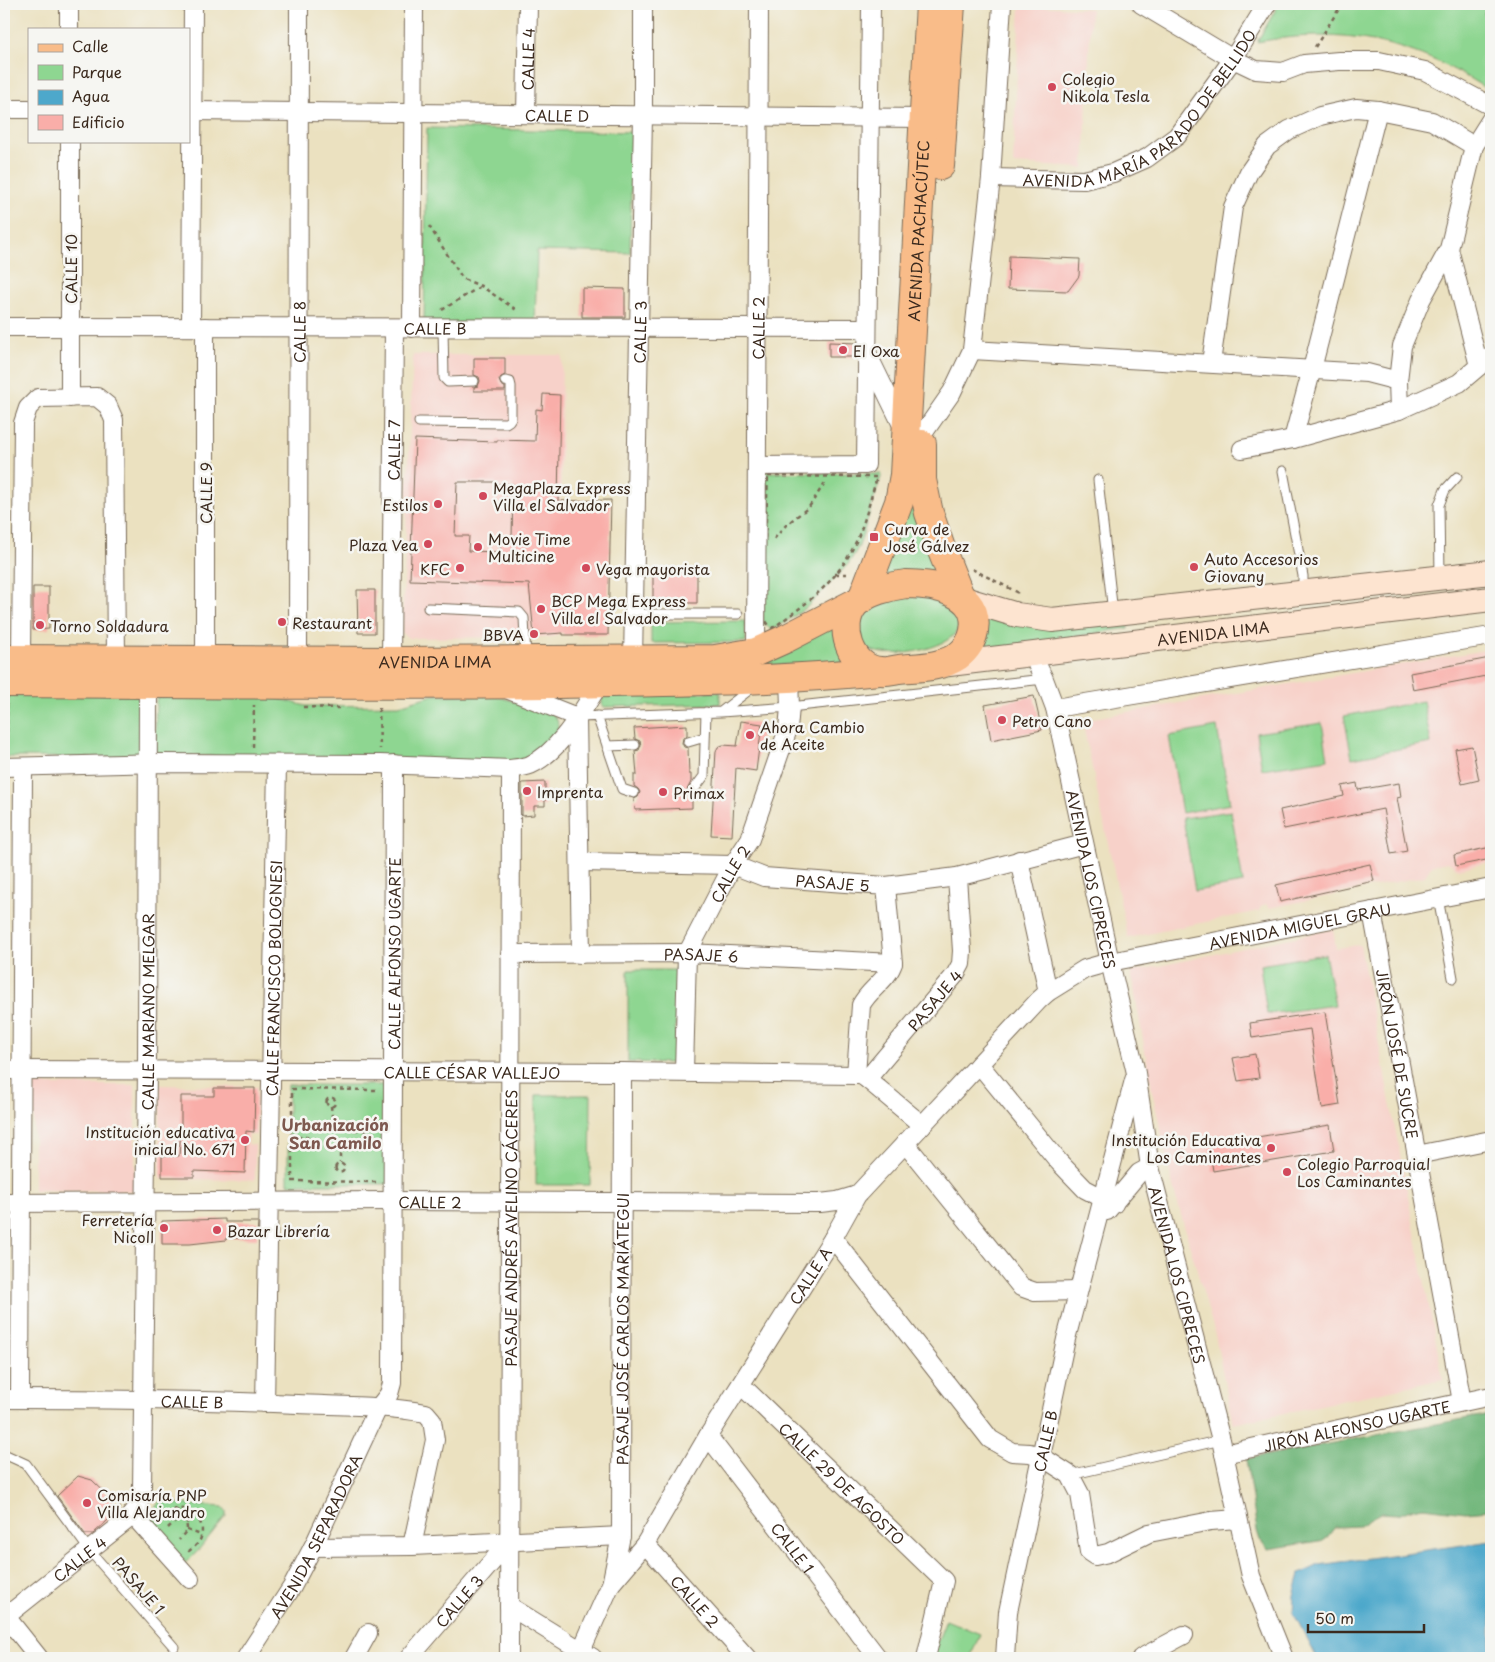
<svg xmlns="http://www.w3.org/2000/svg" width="1495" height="1662" font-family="'Playpen Sans',sans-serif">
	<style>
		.built { fill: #f7d1c9 }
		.green { fill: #8ed691; stroke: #648058 }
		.forest { fill: #72b77b; stroke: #56704c }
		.water { fill: #4da8cb; stroke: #446974 }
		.building { fill: #f9aea9; fill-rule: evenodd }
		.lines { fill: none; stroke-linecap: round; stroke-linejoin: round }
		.lane-casing { stroke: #796a57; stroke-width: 11 }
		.street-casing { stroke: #796a57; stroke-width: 20 }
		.secondary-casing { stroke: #796a57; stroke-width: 26 }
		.primary-casing { stroke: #796a57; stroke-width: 30 }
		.path { stroke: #796a57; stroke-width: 2.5; stroke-dasharray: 4 4; stroke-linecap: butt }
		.lane { stroke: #fff; stroke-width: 9 }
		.street { stroke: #fff; stroke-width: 18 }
		.secondary { stroke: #fde4d0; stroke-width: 24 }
		.primary { stroke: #f9bc89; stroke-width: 28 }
		.poi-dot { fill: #d1495b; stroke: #f6f6f2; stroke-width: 2 }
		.labels { text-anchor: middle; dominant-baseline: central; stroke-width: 5; stroke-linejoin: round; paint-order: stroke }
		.street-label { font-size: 15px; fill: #3b2a1e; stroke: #f6f6f2 }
		.poi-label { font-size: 15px; fill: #3b2a1e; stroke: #f6f6f2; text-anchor: start }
		.neighbourhood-label { font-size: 16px; font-weight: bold; fill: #7e584f; stroke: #f6f6f2 }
	</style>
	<rect width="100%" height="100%" fill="#f6f6f2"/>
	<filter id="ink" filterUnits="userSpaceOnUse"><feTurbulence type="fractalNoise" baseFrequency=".02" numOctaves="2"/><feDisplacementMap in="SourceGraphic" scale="10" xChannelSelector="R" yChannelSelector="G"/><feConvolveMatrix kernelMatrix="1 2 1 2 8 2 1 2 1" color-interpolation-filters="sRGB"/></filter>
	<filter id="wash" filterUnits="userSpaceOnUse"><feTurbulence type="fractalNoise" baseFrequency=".0096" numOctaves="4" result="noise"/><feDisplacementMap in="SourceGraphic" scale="20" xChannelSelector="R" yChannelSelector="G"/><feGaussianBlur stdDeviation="1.12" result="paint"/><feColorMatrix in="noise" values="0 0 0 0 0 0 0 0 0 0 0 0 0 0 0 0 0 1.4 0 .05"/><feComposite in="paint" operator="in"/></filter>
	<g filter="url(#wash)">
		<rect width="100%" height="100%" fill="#ebe1c0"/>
		<path class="built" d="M1020 5 1091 9 1084 168 1013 164Z
			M413 355H562L559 633 553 637 408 638 402 632Z
			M1491 649V862L1458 869 1448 862 1432 865 1425 876 1270 908 1266 904 1261 906 1259 911 1128 938 1082 720Z
			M1333 929 1336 948 1360 945 1443 1379 1233 1424 1214 1330 1173 1187 1152 1090 1131 972Z
			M34 1085H135V1191L34 1190Z
			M160 1085 257 1087 256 1135H249L248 1144 255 1145V1180L160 1179Z"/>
		<path class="green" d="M1279 4H1491V92C1417 42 1345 26 1257 42Z
			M427 128 632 132 630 253 537 251 535 326 424 324Z
			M765 472 882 474 859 546 849 563 832 582 806 608 772 631 767 626 763 620Z
			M908 489 941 573 924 572 882 576Z
			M910 595 937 598 957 611C959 617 961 623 958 629 949 650 887 660 869 649 863 645 860 639 859 633 854 609 893 600 910 595Z
			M981 614 1127 619 1128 628 978 652Z
			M745 621 746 642 651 643V622Z
			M834 624 850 662 706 668Z
			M720 692V704L602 707V695Z
			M4 693 135 694 141 701 140 754 134 758 4 757Z
			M162 695 269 696 306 706 399 705 433 695H493L553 714C555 717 558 720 558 724 561 742 530 755 517 762L155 755 156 700Z
			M1423 701 1431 743 1352 758 1344 716Z
			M1322 723 1328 759 1262 769 1256 733Z
			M1217 727 1230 804 1182 813 1169 736Z
			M1231 811 1243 883 1195 891 1183 818Z
			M1325 954 1335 1005 1267 1014 1260 965Z
			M628 970H676L675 1063 628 1062Z
			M288 1085H388V1184H288Z
			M536 1095H591L590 1185H536Z
			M159 1502 223 1507 226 1511V1516L196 1553 185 1563 148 1519Z
			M946 1620 980 1634 970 1658H931Z"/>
		<path class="forest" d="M1491 1414V1510L1465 1512 1424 1507 1410 1509 1398 1514 1380 1513 1360 1526 1335 1527 1325 1540 1268 1549 1260 1540 1257 1531 1246 1459Z"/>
		<path class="water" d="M1491 1541V1658H1317L1293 1612 1294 1595 1300 1574 1319 1565Z"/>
		<g id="blocks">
			<path class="building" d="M1009 256 1080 259 1079 276 1068 291 1008 289Z
				M582 288 625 289V317H582Z
				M829 342 857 343V357H829Z
				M474 358H505V375L501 377 499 380 501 385 505 387V391H474V387L478 386 480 381 479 377 474 375Z
				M543 394 560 395 558 501 611 500 608 635H563V633L534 635 529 584 410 580 415 439 497 442V440L535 441 536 409 542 410ZM457 482H496V484H513L512 539 500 538V552L468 551 469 536H455Z
				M653 571H697V603H653Z
				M33 587H49V629L33 630Z
				M357 590H375V633H358Z
				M1490 658 1491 675 1413 690 1410 673Z
				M1034 696 1042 730 991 740 985 705Z
				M741 721 762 724 756 771 736 768 732 836 711 835 716 751 718 747 723 745 737 746Z
				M687 725V736L683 738 682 743 684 747 688 748 689 774H691V782L686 792 688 797 692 798V808L635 810 634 799 638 797 640 792 638 789 634 786V775H637L635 751 639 750 641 745 640 741 635 739 634 728Z
				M1472 746 1479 780 1462 784 1455 749Z
				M545 782V806H534V815L522 816V783Z
				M1357 783 1358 790 1399 783 1401 797 1397 798 1407 851 1391 854 1383 809 1284 829 1280 810 1344 796 1342 786Z
				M1491 847V859L1456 866 1454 855Z
				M1370 864 1374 881 1280 902 1276 885Z
				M1325 1012 1340 1105 1322 1108 1310 1029 1252 1038 1250 1023Z
				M1255 1054 1259 1078 1238 1081 1233 1058Z
				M214 1088H255L254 1132 246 1131 245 1173 194 1171V1177H162V1156H179L181 1129V1096H214Z
				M1330 1125 1334 1151 1213 1171 1209 1145Z
				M225 1219V1222H258L257 1239 226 1238V1240L190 1244H162V1221Z
				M78 1476 92 1480 121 1508 93 1534H85L57 1496Z"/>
		</g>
	</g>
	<g filter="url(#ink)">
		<use href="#blocks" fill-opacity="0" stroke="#796a57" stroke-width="1"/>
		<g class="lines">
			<defs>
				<path id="lane" d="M443 328 444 378 448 382 474 381
					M419 422 506 423 509 421 511 418V386L510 382 505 381
					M1283 471 1303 576V592
					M1098 480 1113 613
					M1440 577 1439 505 1445 490 1457 477
					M428 608 519 612 524 618 526 658
					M634 614H738
					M722 711 753 687
					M597 716 622 789 634 793
					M579 717 721 712 790 707 1044 679
					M688 742 705 737
					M607 746 635 745
					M692 792 704 776 706 712
					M1438 898 1453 978
					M4 1454 26 1464 90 1551 174 1647
					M1070 1475 1221 1440"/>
				<g id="street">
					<path d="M69 4V29"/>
					<path d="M1141 4 1233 59 1256 70 1283 72 1304 64 1339 61H1379L1425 71 1491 106"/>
					<path d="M4 109H29"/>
					<path id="s1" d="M189 111 924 118"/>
					<path id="s2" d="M526 114 528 4"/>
					<path d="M70 141V398"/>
					<path id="s3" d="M991 178 1084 180 1113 173 1147 158 1177 136 1233 59 1267 4"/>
					<path d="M1449 249 1479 366"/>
					<path id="s4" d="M4 327 867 328"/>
					<path d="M191 327 193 4"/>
					<path d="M205 327V659"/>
					<path d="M412 328 414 4"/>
					<path d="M972 350 1367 373 1398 381 1399 410"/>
					<path d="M868 355 904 429"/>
					<path d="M1211 363 1233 207 1249 172 1267 146 1289 130 1320 116 1356 108 1378 110 1432 121 1474 146"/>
					<path d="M1398 381 1402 346 1421 300 1449 249 1474 146 1491 119"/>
					<path d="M922 435 952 392 972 350 991 178 1002 4"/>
					<path d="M1293 439 1312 369 1378 110"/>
					<path d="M1242 449 1293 439 1399 410 1459 383 1491 356"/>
					<path d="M757 466 866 465 871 4"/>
					<path id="s5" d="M756 652 759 4"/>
					<path id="s6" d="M1032 654 1044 679 1055 708 1110 962 1136 1073 1150 1167 1221 1440 1251 1576 1284 1658"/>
					<path d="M21 659 23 423 28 408 38 398 97 397 108 406 114 420 116 659"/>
					<path id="s7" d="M298 660 299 4"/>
					<path id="s8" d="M633 660 643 115V4"/>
					<path id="s9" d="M391 661 394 328"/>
					<path d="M506 689 577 717"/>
					<path d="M1055 708 1491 636"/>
					<path d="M577 717 581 954"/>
					<path d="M4 767 161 763 380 764 511 769C517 768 525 767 530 765 560 752 583 709 600 683"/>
					<path d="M1019 860 1048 992"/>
					<path id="s10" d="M580 862 733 865 764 877 886 886 957 877 1084 844"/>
					<path id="s11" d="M1372 911 1462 1402"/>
					<path id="s12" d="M510 954 688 953 893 963"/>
					<path d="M979 1064 1059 1162 1085 1189 1114 1204"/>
					<path id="s13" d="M4 1070 622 1072 856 1075H861L867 1079 922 1125"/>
					<path id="s14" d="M684 1072 687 954 733 865 750 839 788 729 790 707 789 678"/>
					<path d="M856 1075 861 1005C869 989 888 980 893 963L886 886"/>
					<path id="s15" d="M867 1079 955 975 961 964 962 951 957 877"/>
					<path d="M905 1143 1021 1287 1035 1292 1078 1291"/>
					<path d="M1417 1155 1491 1140"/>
					<path id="s16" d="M4 1203 392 1201 820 1203 837 1201 857 1195"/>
					<path d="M1107 1211 1139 1173 1150 1167"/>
					<path d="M833 1238 990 1439 1012 1452 1030 1453 1042 1457 1070 1475 1080 1494 1089 1552 1095 1556 1108 1553 1149 1533 1211 1521 1237 1519"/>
					<path id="s17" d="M741 1385 944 1581 926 1658"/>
					<path id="s18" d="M4 1399C102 1399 199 1400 297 1404 340 1406 384 1405 426 1413L432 1420 435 1440 412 1546"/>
					<path d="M20 1399 23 768"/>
					<path id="s19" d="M265 1403 277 764"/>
					<path id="s20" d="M708 1436 878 1658"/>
					<path id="s21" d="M1224 1454 1491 1396"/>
					<path d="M132 1514 190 1579"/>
					<path id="s22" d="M645 1544 747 1658"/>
					<path d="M313 1547 412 1546 621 1536"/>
					<path id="s23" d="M612 1580 621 1536 622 1072"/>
					<path d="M509 1606 593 1658"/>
					<path d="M4 1614 39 1658"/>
					<path id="s24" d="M4 1618 126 1521 138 1507 142 1489 147 1070 148 684"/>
					<path id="s25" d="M581 1651 611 1584 645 1544 708 1436 833 1238 857 1195 1039 1000 1048 992 1085 969 1110 962 1491 888"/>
					<path id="s26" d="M246 1658 292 1587 313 1547 378 1408 389 1394 392 1383 394 764"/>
					<path d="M354 1658 368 1633"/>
					<path id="s27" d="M409 1658 509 1542"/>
					<path id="s28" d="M509 1658 511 769"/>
					<path id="s29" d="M1005 1658 1008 1612 1066 1339 1134 1080"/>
					<path d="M1141 1658 1184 1635"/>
				</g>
				<g id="secondary">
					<path d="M964 599 1017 615 1052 620 1491 572"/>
					<path id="s30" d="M941 665 1491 599"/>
				</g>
				<g id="primary">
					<path d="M940 166 951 4"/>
					<path d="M922 444V480L929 513 942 551 960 596"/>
					<path d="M906 584C935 584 981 592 974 631 972 641 966 650 958 656 940 668 919 667 899 669 893 670 886 672 880 671 850 668 837 626 854 605 865 592 891 586 906 584Z"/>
					<path id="s31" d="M862 599 899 502 904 475 930 4"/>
					<path id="s32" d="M4 659 391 661 715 659 756 652 785 639 855 603"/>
					<path d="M4 683C186 684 368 686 549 684 660 682 770 682 879 671"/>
				</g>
			</defs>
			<use href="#lane" class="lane-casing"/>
			<use href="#street" class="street-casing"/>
			<use href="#secondary" class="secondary-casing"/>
			<use href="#primary" class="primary-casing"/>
			<path class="path" d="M1487 4 1491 25
				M1315 47 1342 4
				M429 226 463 279 481 286 518 311
				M442 310 481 286
				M768 476 877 477C869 504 862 536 846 560 828 589 800 608 773 628 765 624 764 616 762 608Z
				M774 539 787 524 809 507 826 481
				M972 569 1017 592V595
				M835 574H849
				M7 704V751
				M303 707 339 708
				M379 708 380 749
				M253 747 254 705
				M326.5 1102a4.5 4.5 0 1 1 9 0a4.5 4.5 0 1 1-9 0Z
				M331 1106 332 1116
				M365.5 1130a4.5 4.5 0 1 1 9 0a4.5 4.5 0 1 1-9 0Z
				M354 1130H365
				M299.5 1140a4.5 4.5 0 1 1 9 0a4.5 4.5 0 1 1-9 0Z
				M309 1140H317
				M340 1154V1163
				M335.5 1168a4.5 4.5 0 1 1 9 0a4.5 4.5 0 1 1-9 0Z
				M376 1182 292 1181V1089L376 1090
				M177 1509 178 1520
				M160 1520C165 1516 170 1510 177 1509 194 1506 207 1524 200 1540 197 1545 193 1548 189 1551L187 1549
				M186 1523 195 1514
				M168 1528C175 1521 187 1513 187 1530L179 1540
				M187 1530 201 1535"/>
			<use href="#lane" class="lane"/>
			<use href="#street" class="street"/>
			<use href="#secondary" class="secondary"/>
			<use href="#primary" class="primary"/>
		</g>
	</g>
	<g class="poi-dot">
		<circle cx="1052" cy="87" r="5"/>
		<circle cx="843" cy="350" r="5"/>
		<circle cx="483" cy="496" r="5"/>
		<circle cx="438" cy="504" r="5"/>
		<rect x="869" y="532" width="10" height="10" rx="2.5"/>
		<circle cx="428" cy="544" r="5"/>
		<circle cx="478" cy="547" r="5"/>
		<circle cx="1194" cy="567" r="5"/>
		<circle cx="460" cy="568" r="5"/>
		<circle cx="586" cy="568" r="5"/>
		<circle cx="541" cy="609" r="5"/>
		<circle cx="282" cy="622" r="5"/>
		<circle cx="40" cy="625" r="5"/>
		<circle cx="534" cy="634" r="5"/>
		<circle cx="1002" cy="720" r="5"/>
		<circle cx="750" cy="735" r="5"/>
		<circle cx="527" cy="791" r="5"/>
		<circle cx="663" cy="792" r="5"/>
		<circle cx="245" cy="1140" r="5"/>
		<circle cx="1271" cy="1148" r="5"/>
		<circle cx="1287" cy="1172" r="5"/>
		<circle cx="164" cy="1228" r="5"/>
		<circle cx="217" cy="1230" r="5"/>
		<circle cx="87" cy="1503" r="5"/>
	</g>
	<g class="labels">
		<g class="street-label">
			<text stroke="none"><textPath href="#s2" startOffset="55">CALLE 4</textPath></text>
			<text stroke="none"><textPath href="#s3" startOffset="179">AVENIDA MARÍA PARADO DE BELLIDO</textPath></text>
			<text stroke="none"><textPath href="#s1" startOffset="368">CALLE D</textPath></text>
			<text stroke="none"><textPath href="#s31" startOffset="376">AVENIDA PACHACÚTEC</textPath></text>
			<text transform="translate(70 269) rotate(-90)">CALLE 10</text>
			<text stroke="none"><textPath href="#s4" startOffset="431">CALLE B</textPath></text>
			<text stroke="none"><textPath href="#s5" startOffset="324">CALLE 2</textPath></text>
			<text stroke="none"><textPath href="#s7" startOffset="328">CALLE 8</textPath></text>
			<text stroke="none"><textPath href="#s8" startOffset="328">CALLE 3</textPath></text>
			<text stroke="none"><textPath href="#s9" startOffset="211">CALLE 7</textPath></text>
			<text transform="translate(205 493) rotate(-90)">CALLE 9</text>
			<text stroke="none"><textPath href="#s30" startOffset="274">AVENIDA LIMA</textPath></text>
			<text stroke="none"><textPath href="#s32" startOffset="431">AVENIDA LIMA</textPath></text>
			<text stroke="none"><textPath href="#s14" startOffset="209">CALLE 2</textPath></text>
			<text stroke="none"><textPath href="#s6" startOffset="234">AVENIDA LOS CIPRECES</textPath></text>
			<text stroke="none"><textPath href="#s10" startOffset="255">PASAJE 5</textPath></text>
			<text stroke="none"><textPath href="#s25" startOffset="1076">AVENIDA MIGUEL GRAU</textPath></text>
			<text stroke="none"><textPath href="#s26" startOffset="742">CALLE ALFONSO UGARTE</textPath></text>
			<text stroke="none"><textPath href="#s12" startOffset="191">PASAJE 6</textPath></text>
			<text stroke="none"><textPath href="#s19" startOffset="425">CALLE FRANCISCO BOLOGNESI</textPath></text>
			<text stroke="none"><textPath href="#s15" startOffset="104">PASAJE 4</textPath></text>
			<text stroke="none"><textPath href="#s24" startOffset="670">CALLE MARIANO MELGAR</textPath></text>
			<text stroke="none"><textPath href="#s11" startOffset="145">JIRÓN JOSÉ DE SUCRE</textPath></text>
			<text stroke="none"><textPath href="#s13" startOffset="468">CALLE CÉSAR VALLEJO</textPath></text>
			<text stroke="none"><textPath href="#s16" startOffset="426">CALLE 2</textPath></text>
			<text stroke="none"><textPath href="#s28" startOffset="430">PASAJE ANDRÉS AVELINO CÁCERES</textPath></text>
			<text stroke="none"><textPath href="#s25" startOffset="441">CALLE A</textPath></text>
			<text stroke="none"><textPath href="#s6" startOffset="639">AVENIDA LOS CIPRECES</textPath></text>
			<text stroke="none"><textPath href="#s23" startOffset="252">PASAJE JOSÉ CARLOS MARIÁTEGUI</textPath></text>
			<text stroke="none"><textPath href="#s18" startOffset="188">CALLE B</textPath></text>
			<text stroke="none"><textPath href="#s21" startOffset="136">JIRÓN ALFONSO UGARTE</textPath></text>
			<text stroke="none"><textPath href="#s29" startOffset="221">CALLE B</textPath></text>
			<text stroke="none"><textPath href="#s17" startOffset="141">CALLE 29 DE AGOSTO</textPath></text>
			<text stroke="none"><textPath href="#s26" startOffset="141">AVENIDA SEPARADORA</textPath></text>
			<text stroke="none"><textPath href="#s20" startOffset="140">CALLE 1</textPath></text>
			<text stroke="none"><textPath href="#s24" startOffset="96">CALLE 4</textPath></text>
			<text transform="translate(139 1585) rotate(49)">PASAJE 1</text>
			<text stroke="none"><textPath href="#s27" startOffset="76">CALLE 3</textPath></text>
			<text stroke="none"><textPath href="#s22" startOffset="76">CALLE 2</textPath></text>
		</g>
		<g class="poi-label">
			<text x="1062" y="78">Colegio<tspan x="1062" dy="17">Nikola Tesla</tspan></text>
			<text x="853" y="350">El Oxa</text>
			<text x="493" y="487">MegaPlaza Express<tspan x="493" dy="17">Villa el Salvador</tspan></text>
			<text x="428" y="504" text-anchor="end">Estilos</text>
			<text x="884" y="528">Curva de<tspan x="884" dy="17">José Gálvez</tspan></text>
			<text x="488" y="538">Movie Time<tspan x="488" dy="17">Multicine</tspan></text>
			<text x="418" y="544" text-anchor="end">Plaza Vea</text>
			<text x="1204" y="558">Auto Accesorios<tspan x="1204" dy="17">Giovany</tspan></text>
			<text x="450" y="568" text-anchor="end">KFC</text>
			<text x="596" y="568">Vega mayorista</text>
			<text x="551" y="600">BCP Mega Express<tspan x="551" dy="17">Villa el Salvador</tspan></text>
			<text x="292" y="622">Restaurant</text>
			<text x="50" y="625">Torno Soldadura</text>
			<text x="524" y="634" text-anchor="end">BBVA</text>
			<text x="1012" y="720">Petro Cano</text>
			<text x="760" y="726">Ahora Cambio<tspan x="760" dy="17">de Aceite</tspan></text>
			<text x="537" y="791">Imprenta</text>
			<text x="673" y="792">Primax</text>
			<text x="235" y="1131" text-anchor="end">Institución educativa<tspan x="235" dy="17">inicial No. 671</tspan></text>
			<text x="1261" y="1139" text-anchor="end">Institución Educativa<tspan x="1261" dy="17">Los Caminantes</tspan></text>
			<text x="1297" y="1163">Colegio Parroquial<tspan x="1297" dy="17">Los Caminantes</tspan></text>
			<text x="154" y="1219" text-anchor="end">Ferretería<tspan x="154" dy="17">Nicoll</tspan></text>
			<text x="227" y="1230">Bazar Librería</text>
			<text x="97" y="1494">Comisaría PNP<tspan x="97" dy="17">Villa Alejandro</tspan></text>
		</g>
		<g class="neighbourhood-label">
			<text x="335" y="1124">Urbanización<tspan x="335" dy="18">San Camilo</tspan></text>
		</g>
	</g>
	<rect width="1495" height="1662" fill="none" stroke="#f6f6f2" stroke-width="20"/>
	<rect x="28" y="28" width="162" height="115" fill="#f6f6f2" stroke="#aba49d"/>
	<rect x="38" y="44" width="25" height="8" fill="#f9bc89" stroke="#aba49d"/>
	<text x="72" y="52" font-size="15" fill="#3b2a1e">Calle</text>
	<rect x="38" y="65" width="25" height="15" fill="#8ed691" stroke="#aba49d"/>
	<text x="72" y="78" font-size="15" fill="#3b2a1e">Parque</text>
	<rect x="38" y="90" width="25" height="15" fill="#4da8cb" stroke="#aba49d"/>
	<text x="72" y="102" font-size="15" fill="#3b2a1e">Agua</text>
	<rect x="38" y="115" width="25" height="15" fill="#f9aea9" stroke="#aba49d"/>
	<text x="72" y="128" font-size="15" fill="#3b2a1e">Edificio</text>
	<path d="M1308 1624v8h116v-8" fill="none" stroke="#3b2a1e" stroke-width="2.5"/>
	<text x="1315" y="1624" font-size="15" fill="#3b2a1e" stroke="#f6f6f2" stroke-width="4" paint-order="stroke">50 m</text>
</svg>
